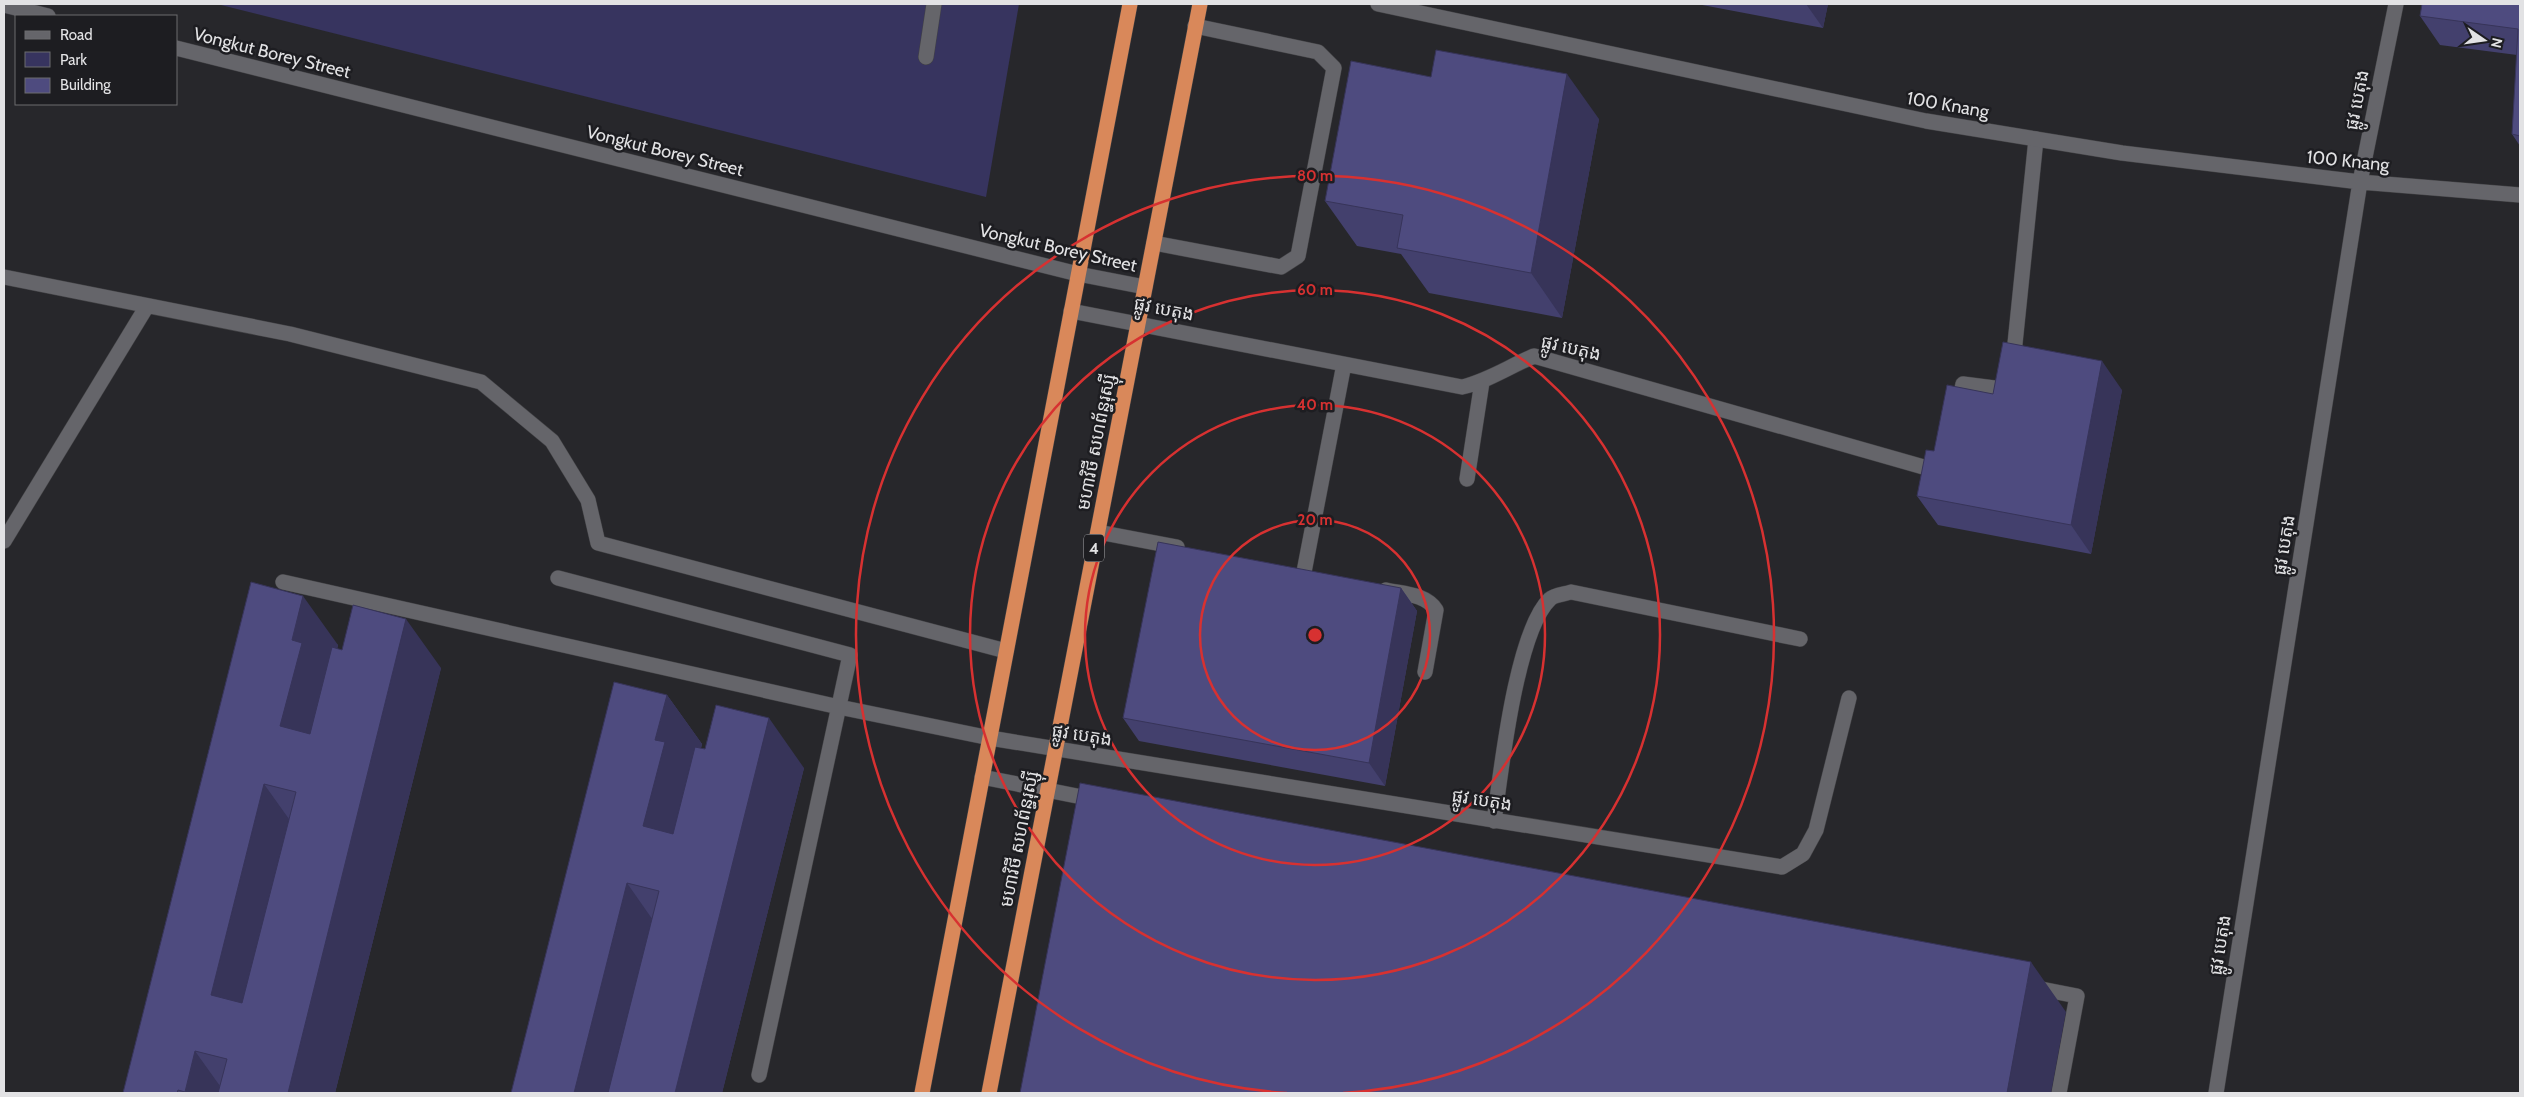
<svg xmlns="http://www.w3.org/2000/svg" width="2524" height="1097" font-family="Cabin,'Noto Sans Khmer',sans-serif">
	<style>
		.green { fill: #37345f }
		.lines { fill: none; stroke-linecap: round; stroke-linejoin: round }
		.lane-casing { stroke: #424245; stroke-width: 16 }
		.street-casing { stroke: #424245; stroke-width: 16 }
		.highway-casing { stroke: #424245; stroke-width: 16 }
		.lane { stroke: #65656a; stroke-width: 15 }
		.street { stroke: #65656a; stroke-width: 15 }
		.highway { stroke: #d9885a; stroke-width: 15 }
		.wall { fill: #43406d }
		.shaded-wall { fill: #373459 }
		.building { fill: #4e4b7f; stroke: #373459; fill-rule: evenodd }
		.ring { fill: none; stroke: #d73131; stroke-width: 2.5 }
		.labels { text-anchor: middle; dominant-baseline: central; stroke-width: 5; stroke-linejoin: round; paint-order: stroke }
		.shield { fill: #1d1d21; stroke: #a7a7aa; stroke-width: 1 }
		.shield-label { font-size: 16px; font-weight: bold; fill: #e2e2e4 }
		.street-label { font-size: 18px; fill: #e2e2e4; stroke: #1d1d21 }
		.centre { fill: #d73131; stroke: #1d1d21; stroke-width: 2.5 }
		.ring-label { font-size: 15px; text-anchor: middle; font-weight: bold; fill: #d73131; stroke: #1d1d21; stroke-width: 5; stroke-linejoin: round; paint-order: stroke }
	</style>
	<rect width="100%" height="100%" fill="#27272b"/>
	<path class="green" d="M217 4H1019L986 197Z"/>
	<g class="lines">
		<defs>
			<path id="lane" d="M4 5 48 16
				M176 48 1078 274
				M926 57 934 4
				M1154 243 1281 267 1298 256 1334 68 1318 52 1195 26
				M4 277 290 334 481 382 552 441 588 500 598 543 1006 651
				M2013 363 2036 139
				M1958 408 1963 384 2010 390V386
				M1098 532 1177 547
				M4 541 147 306
				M558 578 850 655 759 1075
				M283 582 839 707 990 738
				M1386 590C1403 594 1426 594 1436 610L1425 672
				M982 777 1097 800
				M2031 987 2077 996 2059 1093"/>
			<path id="street" d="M1378 4 1926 121 2122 153 2360 182 2520 195
				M1078 274 1145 287
				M1071 311 1462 387C1488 381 1510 366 1534 356L1941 472
				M1467 479 1482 382
				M1304 572 1344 364
				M990 738 1782 867 1803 854 1816 830 1849 698
				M1494 821C1501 772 1516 631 1550 599 1554 595 1565 594 1571 592L1800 639
				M2216 1093 2360 182 2396 4"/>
			<path id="highway" d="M922 1093 1130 4
				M989 1093 1200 4"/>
		</defs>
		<use href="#lane" class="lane-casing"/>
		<use href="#street" class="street-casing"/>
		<use href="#highway" class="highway-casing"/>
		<use href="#lane" class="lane"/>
		<use href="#street" class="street"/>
		<use href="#highway" class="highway"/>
	</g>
	<path class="wall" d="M1697 4H1828L1823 28Z
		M2520 4V146L2512 134 2517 55 2440 45 2420 16Z
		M1599 119 1562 318 1429 293 1401 254 1357 246 1325 201Z
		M2122 390 2091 554 1938 525 1917 496 1934 451 1993 394Z
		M251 582 338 645 337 649 441 668 335 1093H123Z
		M1401 588 1417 611 1385 786 1139 741 1123 718Z
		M667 695 702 744 701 748 804 768 722 1093H511Z"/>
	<path class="shaded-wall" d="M1806 4H1828L1823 28Z
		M1567 74 1599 119 1562 318 1531 273Z
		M2102 361 2122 390 2091 554 2071 525Z
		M1401 588 1417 611 1385 786 1369 763Z
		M303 596 338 645 329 682 315 776 280 726 292 640Z
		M406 619 441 668 335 1093H288Z
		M667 695 702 744 692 781 678 876 643 826 655 740Z
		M769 718 804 768 722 1093H675Z
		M264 784 299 833 246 1045 211 995Z
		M627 883 662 933 622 1093H574Z
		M2031 962 2066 1012 2051 1093H2007Z
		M195 1051 225 1093H186L185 1092Z"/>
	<path class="building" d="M2422 4H2520V136L2512 134 2518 29 2420 16Z
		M1436 50 1567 74 1531 273 1397 248 1403 215 1325 201 1351 61 1431 77Z
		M2003 342 2102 361 2071 525 1917 496 1926 450 1934 451 1947 385 1993 394Z
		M1158 542 1401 588 1369 763 1123 718Z
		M251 582 303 596 292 640 302 643 280 726 310 734 332 647 342 650 353 605 406 619 288 1093H218L227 1059 195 1051 185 1092 178 1090 177 1093H123ZM264 784 296 792 242 1003 211 995Z
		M614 682 667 695 655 740 665 742 643 826 673 834 695 747 705 749 716 705 769 718 675 1093H608L659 891 627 883 574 1093H511Z
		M1080 783 2031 962 2007 1093H1020Z"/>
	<g class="ring">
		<circle cx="1315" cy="635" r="115"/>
		<circle cx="1315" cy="635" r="230"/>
		<circle cx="1315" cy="635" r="345"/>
		<path d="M1287 1093A459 459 0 1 1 1343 1093"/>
	</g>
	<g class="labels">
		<rect class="shield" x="1084" y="534.5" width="20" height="27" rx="4"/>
		<g class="shield-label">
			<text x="1094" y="548">4</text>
		</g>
		<g class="street-label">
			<text transform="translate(272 53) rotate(14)">Vongkut Borey Street</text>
			<text transform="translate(2357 100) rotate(-79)">ផ្លូវ បេតុង</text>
			<text transform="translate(1948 105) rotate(10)">100 Knang</text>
			<text transform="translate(665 151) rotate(14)">Vongkut Borey Street</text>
			<text transform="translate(2348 161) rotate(6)">100 Knang</text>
			<text transform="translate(1058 248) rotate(13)">Vongkut Borey Street</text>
			<text transform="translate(1164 309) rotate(11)">ផ្លូវ បេតុង</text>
			<text transform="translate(1571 348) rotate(13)">ផ្លូវ បេតុង</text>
			<text transform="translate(1096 442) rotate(-79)">មហាវិថី សហព័ន្ធរុស្ស៊ី</text>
			<text transform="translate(2284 545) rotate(-81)">ផ្លូវ បេតុង</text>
			<text transform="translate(1082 735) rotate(9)">ផ្លូវ បេតុង</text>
			<text transform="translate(1482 800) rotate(9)">ផ្លូវ បេតុង</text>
			<text transform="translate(1019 839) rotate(-79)">មហាវិថី សហព័ន្ធរុស្ស៊ី</text>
			<text transform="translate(2220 945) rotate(-81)">ផ្លូវ បេតុង</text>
		</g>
	</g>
	<circle cx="1315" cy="635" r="8" class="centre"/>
	<g class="ring-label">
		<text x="1315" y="181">80 m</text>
		<text x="1315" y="295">60 m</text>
		<text x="1315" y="410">40 m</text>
		<text x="1315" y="525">20 m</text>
	</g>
	<rect width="2524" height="1097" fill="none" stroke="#e2e2e4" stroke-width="10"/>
	<rect x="15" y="15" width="162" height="90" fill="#1d1d21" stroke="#6c6c6f"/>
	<rect x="25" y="31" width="25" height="8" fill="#65656a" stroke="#6c6c6f"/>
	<text x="60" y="40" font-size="15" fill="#e2e2e4">Road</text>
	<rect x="25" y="52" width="25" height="15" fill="#37345f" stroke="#6c6c6f"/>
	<text x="60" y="65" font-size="15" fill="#e2e2e4">Park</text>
	<rect x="25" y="78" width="25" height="15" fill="#4e4b7f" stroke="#6c6c6f"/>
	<text x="60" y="90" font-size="15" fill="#e2e2e4">Building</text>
	<g transform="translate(2484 40) rotate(103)" stroke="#1d1d21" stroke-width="4" paint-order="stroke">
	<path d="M0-4L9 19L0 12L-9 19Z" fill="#e2e2e4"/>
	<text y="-8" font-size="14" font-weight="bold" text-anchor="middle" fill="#e2e2e4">N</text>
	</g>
</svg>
